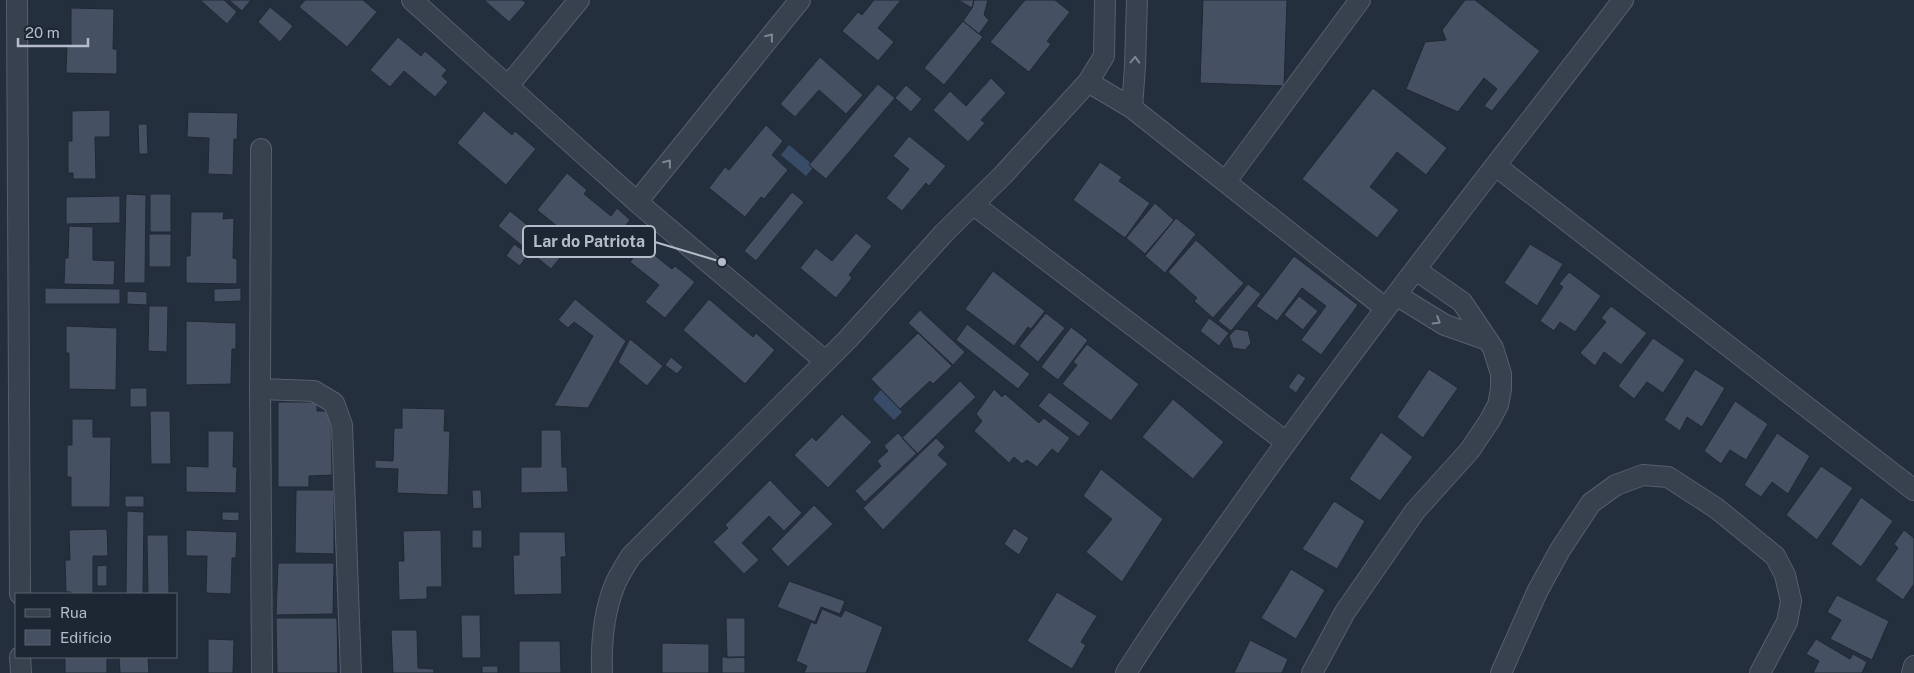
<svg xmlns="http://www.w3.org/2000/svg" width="1914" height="673" font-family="'Public Sans',sans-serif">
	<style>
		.water { fill: #394c67 }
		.building { fill: #455162; stroke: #1f2835 }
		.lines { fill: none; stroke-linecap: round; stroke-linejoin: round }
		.minor-casing { stroke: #565f6c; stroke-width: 22 }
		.minor { stroke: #38414e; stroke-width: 20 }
		.oneway { stroke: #7c8592 }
		.leader { fill: none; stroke: #b4bcc9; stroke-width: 2 }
		.callout-dot { fill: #b4bcc9; stroke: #1d2633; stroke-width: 2 }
		.callout { fill: #1d2633; stroke: #b4bcc9; stroke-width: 2 }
		.callout-label { font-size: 16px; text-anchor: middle; font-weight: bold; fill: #b4bcc9 }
	</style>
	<rect width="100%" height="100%" fill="#242f3e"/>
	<path class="water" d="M789 145 814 166 806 176 781 155Z
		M881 390 902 412 894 420 873 399Z"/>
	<path class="building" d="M200 0H224L237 12 227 24Z
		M229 0H251L242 11Z
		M305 0H363L377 12 347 47 299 7Z
		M484 0H522L526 3 509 22Z
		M874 0H901L878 28 894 42 878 61 842 31 858 12 862 15Z
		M958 0H974L972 8Z
		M974 0H988L984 15 989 20 979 34 963 21 972 8Z
		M1025 0H1055L1070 12 1047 41 1051 44 1029 72 990 42Z
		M1203 0H1287L1284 86 1200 83Z
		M1465 0H1475L1540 51 1492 111 1484 106 1497 89 1484 78 1458 112 1406 89 1425 42 1446 40 1442 30Z
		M270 7 293 26 280 42 258 22Z
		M71 8 114 9 113 49H117V74L66 73 67 46H71Z
		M963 21 983 37 944 85 924 68Z
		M398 37 421 56 425 51 447 70 442 76 448 82 435 97 404 71 390 87 370 70Z
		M820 57 863 95 846 114 819 90 795 117 780 104Z
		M991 78 1006 93 981 120 985 123 968 142 933 110 950 91 966 106Z
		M878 84 895 98 826 179 809 165Z
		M906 85 922 99 911 112 895 98Z
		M1373 88 1447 148 1426 175 1397 152 1370 187 1399 210 1377 238 1302 179Z
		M110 110V137H95L96 179H73V173H68V141H72V111Z
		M484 111 512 135 515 131 536 149 506 185 457 143Z
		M188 112 238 113 237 140 234 139 233 175 208 174 209 138 187 137Z
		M138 124H147L148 154H139Z
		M766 125 783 141 772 155 788 170 764 199 761 197 745 217 709 188 725 167 729 170Z
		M909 136 946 166 929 186 926 183 902 211 886 198 909 169 893 156Z
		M1100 162 1122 177 1119 181 1150 203 1125 238 1073 200Z
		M567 173 587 190 584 194 611 216 617 208 630 220 598 259 537 210Z
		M792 192 804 202 756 261 744 251Z
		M126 194 146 195 145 283H124Z
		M150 194H171V232H150Z
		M120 196V223L66 224V197Z
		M1155 203 1174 220 1145 254 1126 238Z
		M510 211 563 254 551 269 498 226Z
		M191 212H224L223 219 234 218 233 258 237 259V284L186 283V256H190Z
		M1176 218 1196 234 1165 273 1145 256Z
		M69 226 93 227V260L115 261 114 285 64 284 65 258H68Z
		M856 233 872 246 849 275 852 278 836 298 800 268 816 248 832 261Z
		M149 234H171V267H149Z
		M1196 240 1244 283 1213 318 1194 301 1197 298 1168 272Z
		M514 244 528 254 520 266 506 256Z
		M1530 244 1563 264 1537 306 1504 283Z
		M643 246 672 269 675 266 695 282 665 318 645 302 659 285 630 262Z
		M1294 256 1358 305 1321 355 1301 340 1326 306 1302 288 1277 321 1256 306Z
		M993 271 1045 311 1031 329 1028 327 1014 346 965 309Z
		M1569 272 1601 296 1575 332 1560 322 1554 331 1540 321 1563 287 1559 284Z
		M1248 284 1261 294 1231 331 1218 321Z
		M45 288 120 289V304H45Z
		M241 288V301L214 302V289Z
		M127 291 147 292V305L127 304Z
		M1299 296 1318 311 1303 330 1284 315Z
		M575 299 626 341 588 408 554 406 593 336 574 322 568 328 558 320Z
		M709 299 753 337 756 333 775 350 745 384 683 330Z
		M149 306H168L167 352 148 351Z
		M1611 306 1647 333 1621 365 1604 352 1595 366 1580 353 1606 322 1601 318Z
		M920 310 965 352 953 365 908 323Z
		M1046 313 1065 328 1038 362 1019 346Z
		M1209 318 1229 333 1219 346 1200 331Z
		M186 321 236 323V349H232L231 384 186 385Z
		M967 324 1030 374 1018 389 956 340Z
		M66 326 117 328 116 390 69 389V353H66Z
		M1071 327 1088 340 1058 380 1041 367Z
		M1236 329 1248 331 1251 343 1245 350 1233 348 1229 336Z
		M918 333 952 366 933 384 930 381 900 409 871 379Z
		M1653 338 1685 360 1663 393 1647 382 1634 399 1618 386Z
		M630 339 663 366 647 386 618 362Z
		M1087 344 1139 384 1111 421 1062 384 1077 365 1073 362Z
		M671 357 683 367 677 374 665 365Z
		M1429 369 1458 388 1423 438 1397 417Z
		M1695 369 1725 388 1702 427 1687 417 1680 431 1664 420Z
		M1298 373 1306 378 1296 393 1288 387Z
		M960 381 976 397 917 454 902 438Z
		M130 388H147V407H130Z
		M994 389 1002 397 1005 394 1039 423 1044 418 1070 438 1058 454 1052 449 1037 467 1027 460 1022 464 1014 457 1009 463 974 431 982 421 976 414Z
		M1049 392 1090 423 1079 437 1038 406Z
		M1173 399 1224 442 1193 479 1142 437Z
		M1735 401 1768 424 1746 460 1730 450 1721 464 1704 451Z
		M278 402H317V411H331L332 475 309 476V487H278Z
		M402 408 445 409 444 431H450L448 495 397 493 398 469 375 468V460L393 461 394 428H402Z
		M150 411H170L171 464H151Z
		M842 414 872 442 828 488 794 455 812 437 816 441Z
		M72 419H93V437H111L110 507H71V477H67V445H72Z
		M541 430H561L562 467H567L568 492 521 493V467H541Z
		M208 431H234L233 467H237L236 493 186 492V466L208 467Z
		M1381 432 1413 457 1380 501 1349 479Z
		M898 433 917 453 865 502 855 491 881 466 877 461 888 451 884 446Z
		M1777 433 1810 456 1788 494 1772 482 1761 497 1744 485Z
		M936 438 945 447 938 455 948 464 883 530 863 508Z
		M1821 466 1853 488 1817 540 1786 515Z
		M1101 469 1163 519 1122 582 1086 552 1112 519 1083 496Z
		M770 480 802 513 784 531 769 516 742 543 759 560 744 574 713 542 728 528 725 525Z
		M296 490H334V554L295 553Z
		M472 490H481L482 508 473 509Z
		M125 496H144V507H125Z
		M1861 497 1893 521 1861 567 1831 544Z
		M1334 501 1365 521 1337 569 1302 549Z
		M814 505 833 524 788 567 771 549Z
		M127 511 144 512 143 594H126Z
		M222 512H239V521L222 520Z
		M1014 528 1029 538 1019 555 1004 544Z
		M107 529 108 556H93V594H71V592H66L65 560H70L69 530Z
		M186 530 237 532 236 558H232L231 594 206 593 207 556H186Z
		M441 530 442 587H427V599L399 600 398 561H404L403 531Z
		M472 530H482V548H472Z
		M1904 530 1914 538V584L1903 600 1875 580 1898 548 1894 544Z
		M519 532H565L566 557H561L562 594 514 595 513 555H519Z
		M147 535H168L169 594H148Z
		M278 563H334L333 614 276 615Z
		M107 565V586H97V566Z
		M1291 569 1325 590 1296 639 1261 618Z
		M789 581 845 601 840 614 821 607 815 622 777 607Z
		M1057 592 1097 616 1081 642 1086 645 1072 669 1027 641Z
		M1837 595 1889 621 1872 660 1830 639 1841 620 1827 612Z
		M822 609 841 617 845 610 883 627 866 673H804L807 666 796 661 811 622 816 624Z
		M461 615H480L481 658H462Z
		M276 618H337L338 673H277Z
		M726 618H745V657L727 658Z
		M391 630H417L418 668 434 669V673H393Z
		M208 639 234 640 233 673H208Z
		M1816 639 1850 659 1853 654 1867 662 1862 673H1813L1819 661 1806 654Z
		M1250 640 1288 659 1282 673H1234Z
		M519 641H560L561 673H519Z
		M662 643 709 644V673H662Z
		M65 657H107V673H65Z
		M119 657H148L149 673H120Z
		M722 657H745V673H722Z
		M482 666H498V673H482Z"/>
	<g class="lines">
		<defs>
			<path id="minor" d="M17 0 20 594
				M412 0 637 202 825 361
				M1088 82 1132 108 1385 308
				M508 86 579 0
				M1132 108 1135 66 1137 0
				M261 149 260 389 262 673
				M1496 166 1914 490
				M1226 181 1360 0
				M637 202 800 0
				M974 205 1286 442
				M1396 295 1445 325 1485 339
				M260 389 314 391 334 403 342 425 351 673
				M20 657 21 673
				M602 673C601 644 603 615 614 587 618 576 625 566 631 556L848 339 944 233 1003 175 1088 82 1104 56 1105 0
				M1126 673C1163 613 1205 557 1245 500 1366 329 1496 166 1623 0
				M1312 673 1345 612 1415 511 1470 450 1490 420 1498 405 1501 389V374L1493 348 1462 302 1416 270
				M1501 673 1537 592 1560 550 1591 503 1616 485 1643 475 1668 477 1716 508 1775 556 1785 575 1791 601 1787 622 1760 673
				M1912 673 1914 666"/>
		</defs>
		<use href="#minor" class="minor-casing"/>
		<use href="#minor" class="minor"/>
	</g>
	<defs><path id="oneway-chevron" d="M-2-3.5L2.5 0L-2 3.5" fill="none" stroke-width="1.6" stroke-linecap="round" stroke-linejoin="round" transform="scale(1.25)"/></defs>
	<g class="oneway">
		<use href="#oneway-chevron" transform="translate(770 37) rotate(-51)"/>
		<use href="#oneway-chevron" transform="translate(1135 60) rotate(-88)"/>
		<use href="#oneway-chevron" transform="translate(668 163) rotate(-51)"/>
		<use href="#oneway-chevron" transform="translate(1437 321) rotate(32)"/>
	</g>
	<path class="leader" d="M722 262L655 242"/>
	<circle class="callout-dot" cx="722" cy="262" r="5"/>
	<rect class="callout" x="523" y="226" width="132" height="31" rx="5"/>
	<g class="callout-label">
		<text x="589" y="247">Lar do Patriota</text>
	</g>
	<rect x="15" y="593" width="162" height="65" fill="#1d2633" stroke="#59626f"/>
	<rect x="25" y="609" width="25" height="8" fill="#38414e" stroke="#59626f"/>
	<text x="60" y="618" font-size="15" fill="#b4bcc9">Rua</text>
	<rect x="25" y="630" width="25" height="15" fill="#455162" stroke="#59626f"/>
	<text x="60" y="643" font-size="15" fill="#b4bcc9">Edifício</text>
	<path d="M18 38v8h70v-8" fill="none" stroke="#b4bcc9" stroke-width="2.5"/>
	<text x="25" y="38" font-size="15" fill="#b4bcc9" stroke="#1d2633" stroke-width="4" paint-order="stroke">20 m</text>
</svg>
